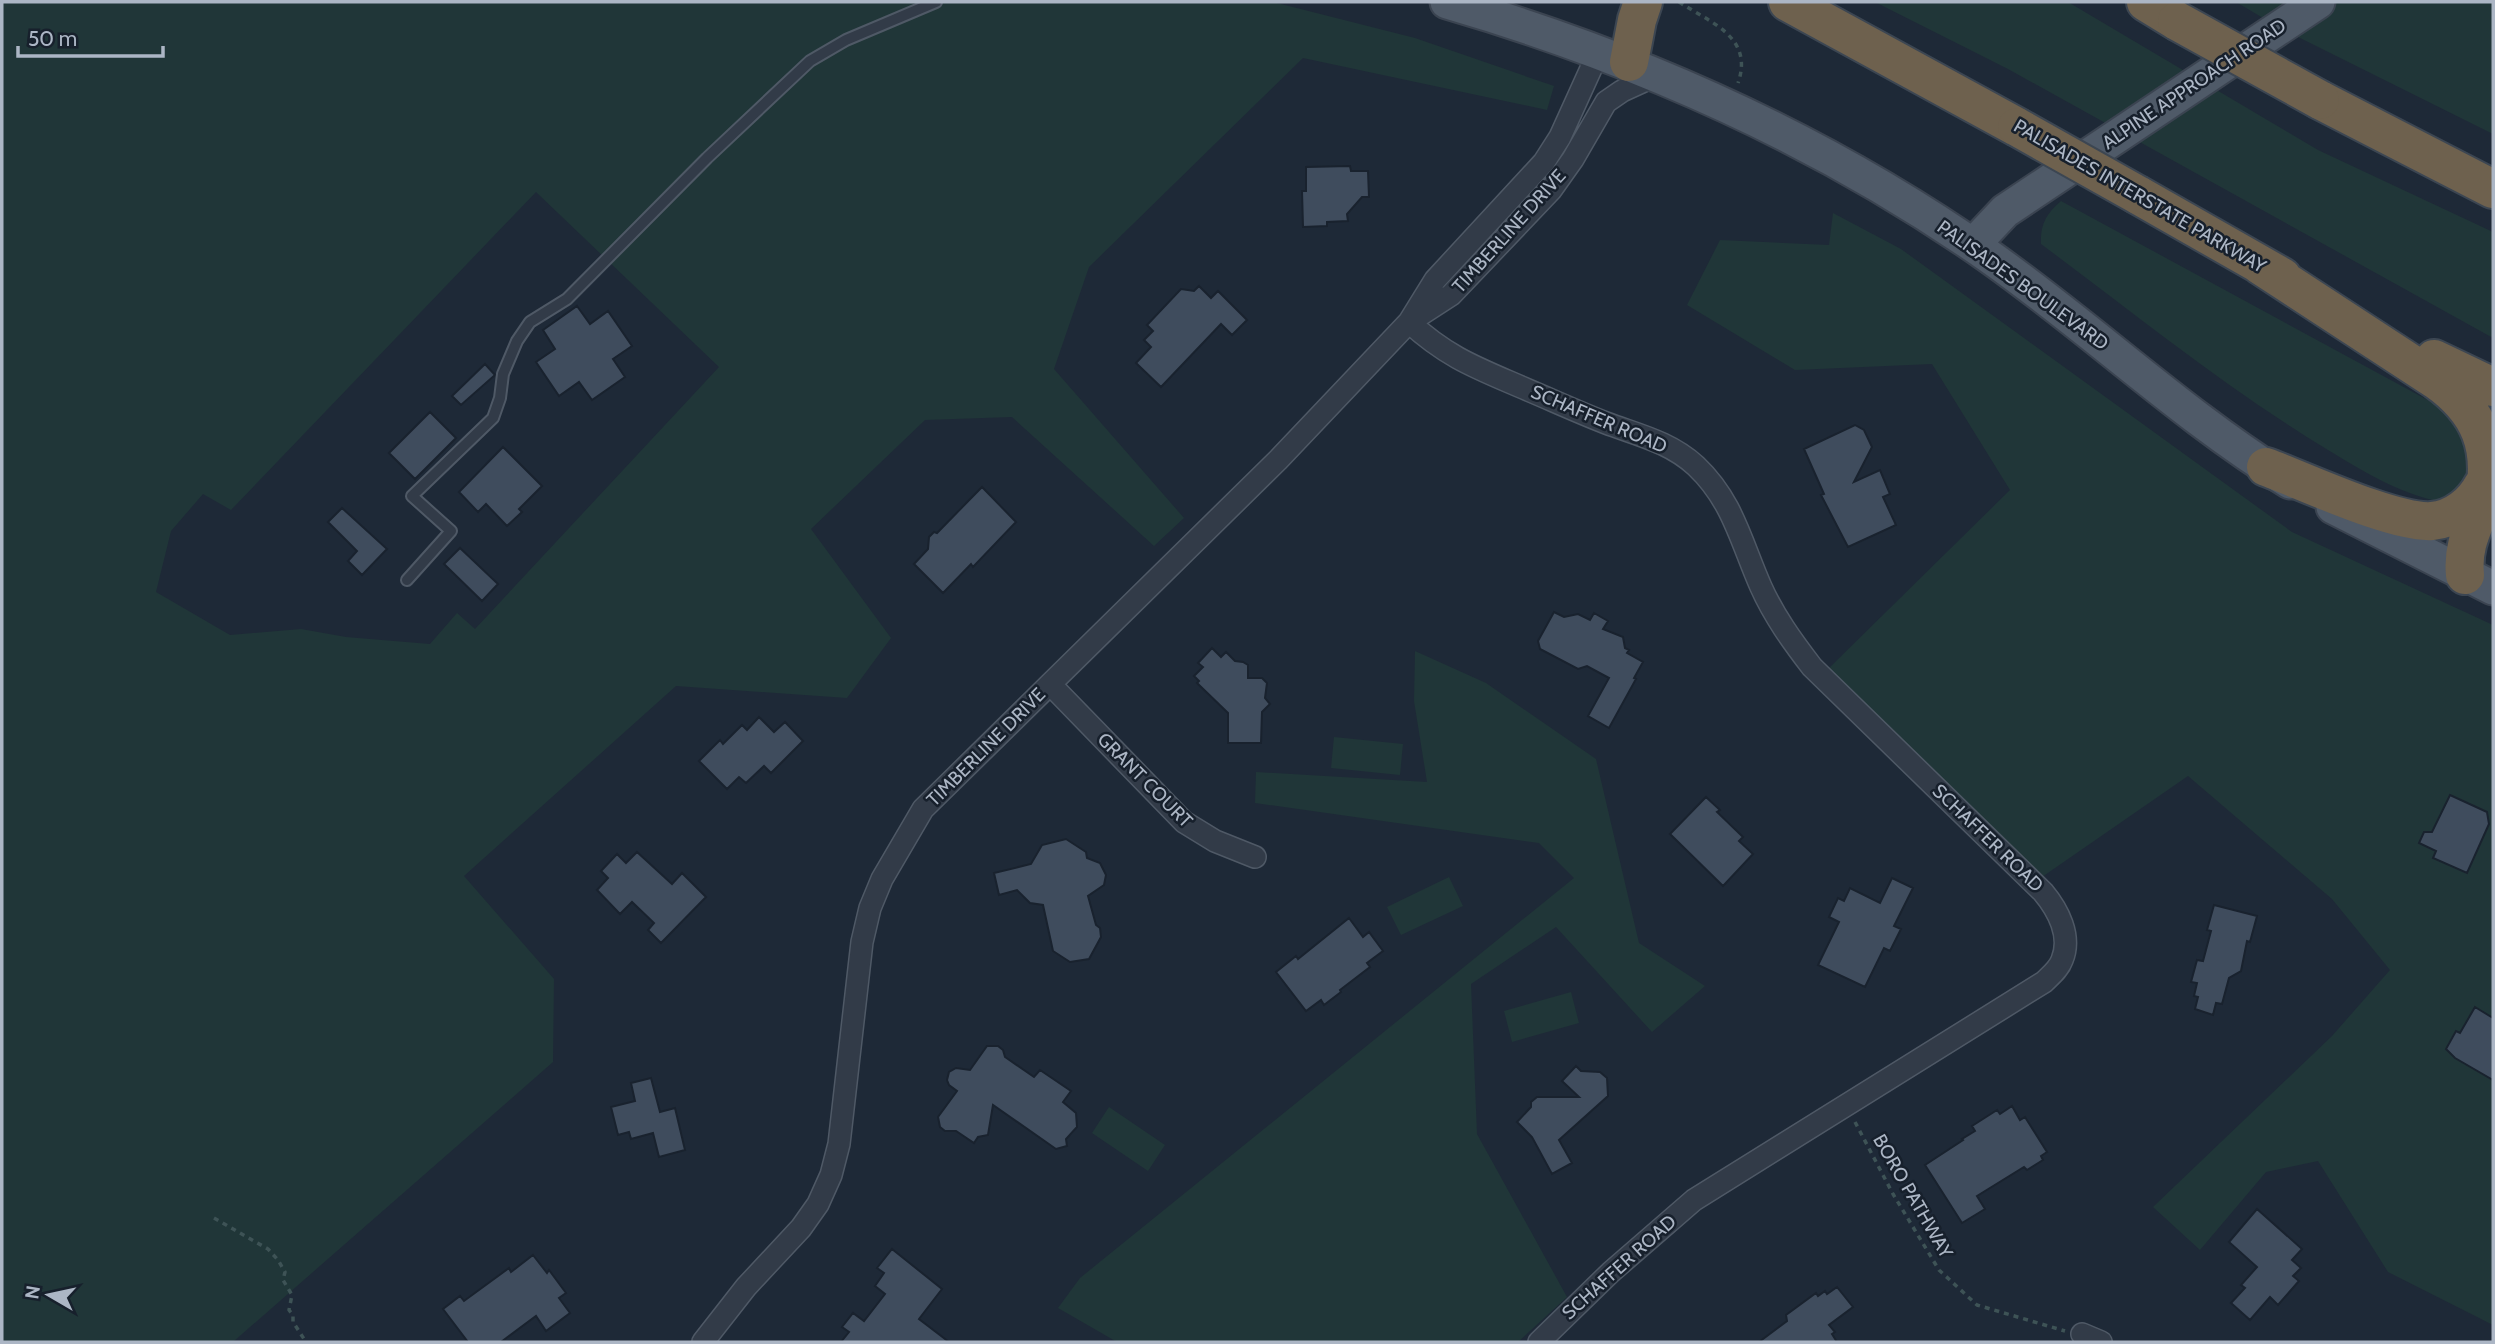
<svg xmlns="http://www.w3.org/2000/svg" width="2495" height="1344" font-family="Cabin,sans-serif">
	<style>
		.green { fill: #203638; fill-rule: evenodd }
		.building { fill: #3f4c5d; stroke: #19222e; stroke-width: 2 }
		.lines { fill: none; stroke-linecap: round; stroke-linejoin: round }
		.lane-casing { stroke: #4f5966; stroke-width: 14 }
		.street-casing { stroke: #4f5966; stroke-width: 24 }
		.primary-casing { stroke: #3b4451; stroke-width: 37 }
		.highway-casing { stroke: #3c4652; stroke-width: 42 }
		.path { stroke: #3e5356; stroke-width: 3.5; stroke-dasharray: 5 5; stroke-linecap: butt }
		.lane { stroke: #323b48; stroke-width: 10 }
		.street { stroke: #323b48; stroke-width: 21 }
		.primary { stroke: #4f5a68; stroke-width: 33 }
		.highway { stroke: #6e614e; stroke-width: 38 }
		.highway-bridge-casing { stroke: #3c4652; stroke-width: 42; stroke-linecap: butt }
		.highway-bridge { stroke: #6e614e; stroke-width: 38 }
		.labels { text-anchor: middle; dominant-baseline: central; stroke-width: 5; stroke-linejoin: round; paint-order: stroke }
		.street-label { font-size: 19px; fill: #acb6c5; stroke: #17202c }
	</style>
	<rect width="100%" height="100%" fill="#1e2937"/>
	<path class="green" d="M2 2H1273L1415 38 1554 86 1547 110 1303 58 1089 267 1054 369 1184 518 1154 546 1012 417 925 420 811 529 891 638 847 698 676 686 464 876 554 979 553 1062 233 1342H2ZM536 192 719 367 475 629 457 613 430 644 346 637 301 629 230 635 156 592 171 531 203 494 231 510Z
		M1875 2H2068L2318 150 2493 232V338L2008 69Z
		M2236 2H2493V134L2280 28Z
		M2061 201 2446 410 2469 447 2466 481 2450 503C2406 498 2366 473 2328 450 2227 389 2135 314 2041 244 2040 225 2046 214 2061 201Z
		M1833 213 1901 249 2292 532 2493 625V1325L2388 1272 2318 1161 2266 1172 2200 1250 2153 1207 2332 1036 2390 970 2332 899 2188 776 2042 877 1826 671 2010 490 1932 364 1795 370 1687 305 1720 240 1829 245Z
		M1415 651 1486 683 1596 759 1639 943 1705 986 1652 1032 1556 927 1471 984 1477 1134 1567 1297 1518 1342H1117L1058 1308 1080 1278 1574 878 1539 843 1255 803 1256 772 1427 782 1414 701Z
		M1334 737 1403 744 1400 775 1331 768Z
		M1449 877 1463 906 1401 935 1387 907Z
		M1571 992 1579 1023 1512 1042 1504 1011Z
		M1109 1107 1165 1145 1148 1171 1092 1133Z"/>
	<path class="building" d="M1350 166 1351 171H1368L1369 197H1362L1347 214 1348 221 1327 222V226L1303 227 1302 191H1306V167Z
		M1199 286 1211 298 1218 291 1247 320 1232 335 1221 324 1161 387 1136 363 1151 347 1144 340 1153 331 1147 325 1181 289 1194 291Z
		M577 306 590 324 608 311 632 346 613 359 625 377 592 400 579 382 559 396 536 362 555 349 543 330Z
		M485 364 495 375 461 405 452 396Z
		M430 412 456 438 415 479 389 453Z
		M1855 425 1864 430 1872 447 1854 482 1880 470 1890 494 1883 497 1896 525 1848 547 1821 495 1824 494 1804 449Z
		M503 447 542 486 519 509 522 512 507 526 486 504 478 512 459 492Z
		M982 487 1016 522 973 567 971 564 943 593 914 564 928 549 929 537 934 532 937 533Z
		M342 508 387 549 362 575 348 561 357 551 328 522Z
		M460 548 498 584 482 601 444 564Z
		M1554 612 1564 617 1578 614 1590 620 1594 613 1608 621 1603 629 1623 637 1625 648 1629 650 1627 653 1643 662 1634 678 1636 679 1609 728 1588 716 1609 678 1587 666 1578 669 1540 649 1538 641Z
		M1212 648 1221 657 1226 652 1235 661 1243 662 1248 665V678H1262L1267 683 1265 698 1270 704 1262 712 1261 743H1228V713L1197 683 1199 681 1194 676 1203 667 1198 663Z
		M759 717 774 732 785 722 803 741 771 773 764 766 746 783 739 777 727 789 699 761 720 740 723 744 742 725 747 730Z
		M2450 795 2487 812 2489 824 2467 873 2433 858 2436 851 2419 843 2424 832H2432Z
		M1706 797 1720 810 1717 812 1743 837 1739 841 1753 854 1723 886 1670 834Z
		M1066 839 1086 852 1087 858 1100 863 1106 875 1104 885 1088 896 1096 925 1100 928 1101 937 1089 959 1070 962 1053 951 1043 905 1030 903 1017 890 999 895 994 873 1031 864 1042 845Z
		M637 852 672 884 682 873 706 897 661 943 648 930 654 923 632 902 620 914 597 890 608 878 601 871 617 854 626 863Z
		M1892 878 1913 888 1894 926 1901 929 1890 951 1884 948 1865 987 1818 965 1839 922 1829 917 1838 898 1844 901 1850 888 1880 903Z
		M2214 905 2257 916 2250 942 2247 941 2241 971 2229 978 2222 1004 2216 1003 2213 1015 2195 1009 2198 997 2194 996 2197 983 2191 982 2197 960 2203 961 2211 931 2207 930Z
		M1349 918 1363 937 1369 932 1383 951 1367 963 1370 967 1340 990 1341 992 1324 1005 1321 1000 1306 1011 1276 972 1296 956 1298 959Z
		M2475 1007 2493 1018V1080L2455 1058 2446 1049 2456 1031 2460 1033Z
		M987 1046H998L1003 1050 1005 1057 1034 1077 1040 1070 1071 1091 1063 1102 1076 1113 1077 1127 1066 1139 1067 1146 1056 1149 993 1105 988 1135 978 1137 974 1143 956 1131H945L940 1127 938 1117 957 1091 949 1085 947 1080 949 1072 956 1068 970 1070Z
		M1576 1066 1581 1071 1600 1072 1607 1078 1608 1096 1559 1140 1572 1163 1552 1174 1532 1137 1517 1122 1531 1107V1102L1537 1097H1579L1562 1081Z
		M651 1078 660 1112 675 1108 685 1150 659 1157 653 1133 631 1139 629 1132 618 1135 611 1107 635 1101 631 1083Z
		M2012 1106 2020 1120 2025 1117 2047 1152 2041 1156 2043 1160 2027 1170 2024 1167 1977 1196 1985 1209 1962 1223 1925 1165 1963 1140 1962 1139 1975 1131 1972 1126 1997 1110 2000 1114Z
		M2257 1209 2302 1249 2292 1260 2301 1268 2293 1276 2299 1281 2278 1305 2270 1297 2250 1320 2231 1303 2245 1288 2241 1285 2257 1267 2229 1242Z
		M892 1249 942 1289 919 1319 949 1342H841L849 1332 842 1327 853 1313 864 1321 885 1294 875 1286 884 1273 877 1268Z
		M533 1255 547 1273 549 1270 566 1293 559 1298 570 1313 546 1331 536 1316 501 1342H468L443 1309 460 1296 464 1301 509 1268 511 1272Z
		M1837 1287 1853 1307 1829 1325 1835 1332 1832 1334 1837 1342H1759L1787 1321 1786 1315 1816 1293 1818 1296 1825 1291 1827 1294Z"/>
	<g class="lines">
		<defs>
			<path id="lane" d="M407 580 451 531 412 496 493 418 500 398 503 374 517 341 530 322 567 299 707 158 810 61 846 40 936 2"/>
			<path id="street" d="M1414 319 1451 295 1551 190 1573 159 1606 102 1622 91 1657 75
				M1409 322C1449 359 1480 369 1528 390 1554 401 1580 413 1606 423 1638 435 1670 442 1696 466 1733 501 1741 542 1761 587 1774 616 1792 641 1812 667L2043 892C2058 910 2072 936 2062 960 2059 969 2050 976 2044 982L1694 1200 1611 1272 1539 1342
				M1050 684 1184 822 1215 841 1255 857
				M2082 1334 2101 1342
				M703 1342 746 1287 801 1228 818 1204 831 1175 839 1144 862 942 870 908 882 879 923 809 1278 460 1409 322 1435 280 1544 162 1560 137 1599 51"/>
			<path id="primary" d="M1447 2C1639 58 1825 141 1990 257 2092 329 2183 416 2290 482
				M1973 245 2005 211 2318 2
				M2333 507 2493 588"/>
			<path id="highway" d="M1788 2 2017 127
				M2146 2 2177 21
				M1629 62 1637 20 1643 2
				M2320 100 2493 189
				M2138 195 2282 277
				M2260 265 2436 380C2480 411 2495 448 2483 502 2473 528 2462 546 2465 575
				M2434 359 2493 387
				M2266 467C2304 481 2395 524 2432 521 2454 519 2473 504 2483 485"/>
		</defs>
		<use href="#lane" class="lane-casing"/>
		<use href="#street" class="street-casing"/>
		<use href="#primary" class="primary-casing"/>
		<use href="#highway" class="highway-casing"/>
		<path class="path" d="M1679 2C1711 23 1754 37 1738 83
			M1855 1122 1893 1194 1939 1270 1977 1305 2065 1331
			M214 1218 268 1249 278 1260 285 1272 283 1280 292 1295 289 1310 293 1315V1322L306 1342"/>
		<use href="#lane" class="lane"/>
		<use href="#street" class="street"/>
		<use href="#primary" class="primary"/>
		<use href="#highway" class="highway"/>
		<defs>
			<path id="highway-bridge" d="M2177 21 2320 100
				M2017 127 2138 195"/>
		</defs>
		<use href="#highway-bridge" class="highway-bridge-casing"/>
		<use href="#highway-bridge" class="highway-bridge"/>
	</g>
	<g class="labels">
		<g class="street-label">
			<text transform="translate(2194 84) rotate(-34)">ALPINE APPROACH ROAD</text>
			<text transform="translate(2140 196) rotate(30)">PALISADES INTERSTATE PARKWAY</text>
			<text transform="translate(1509 231) rotate(-48)">TIMBERLINE DRIVE</text>
			<text transform="translate(2023 285) rotate(36)">PALISADES BOULEVARD</text>
			<text transform="translate(1599 419) rotate(23)">SCHAFFER ROAD</text>
			<text transform="translate(986 747) rotate(-45)">TIMBERLINE DRIVE</text>
			<text transform="translate(1145 780) rotate(45)">GRANT COURT</text>
			<text transform="translate(1988 838) rotate(44)">SCHAFFER ROAD</text>
			<text transform="translate(1913 1196) rotate(60)">BORO PATHWAY</text>
			<text transform="translate(1619 1267) rotate(-42)">SCHAFFER ROAD</text>
		</g>
	</g>
	<rect width="2495" height="1344" fill="none" stroke="#acb6c5" stroke-width="7"/>
	<g transform="translate(49 1295) rotate(279)" stroke="#17202c" stroke-width="5" paint-order="stroke">
	<path d="M0-5L12 26L0 18L-12 26Z" fill="#acb6c5"/>
	<text y="-10" font-size="19" font-weight="bold" text-anchor="middle" fill="#acb6c5">N</text>
	</g>
	<path d="M18 46v10h145v-10" fill="none" stroke="#acb6c5" stroke-width="3.5"/>
	<text x="28" y="46" font-size="21" fill="#acb6c5" stroke="#17202c" stroke-width="5" paint-order="stroke">50 m</text>
</svg>
